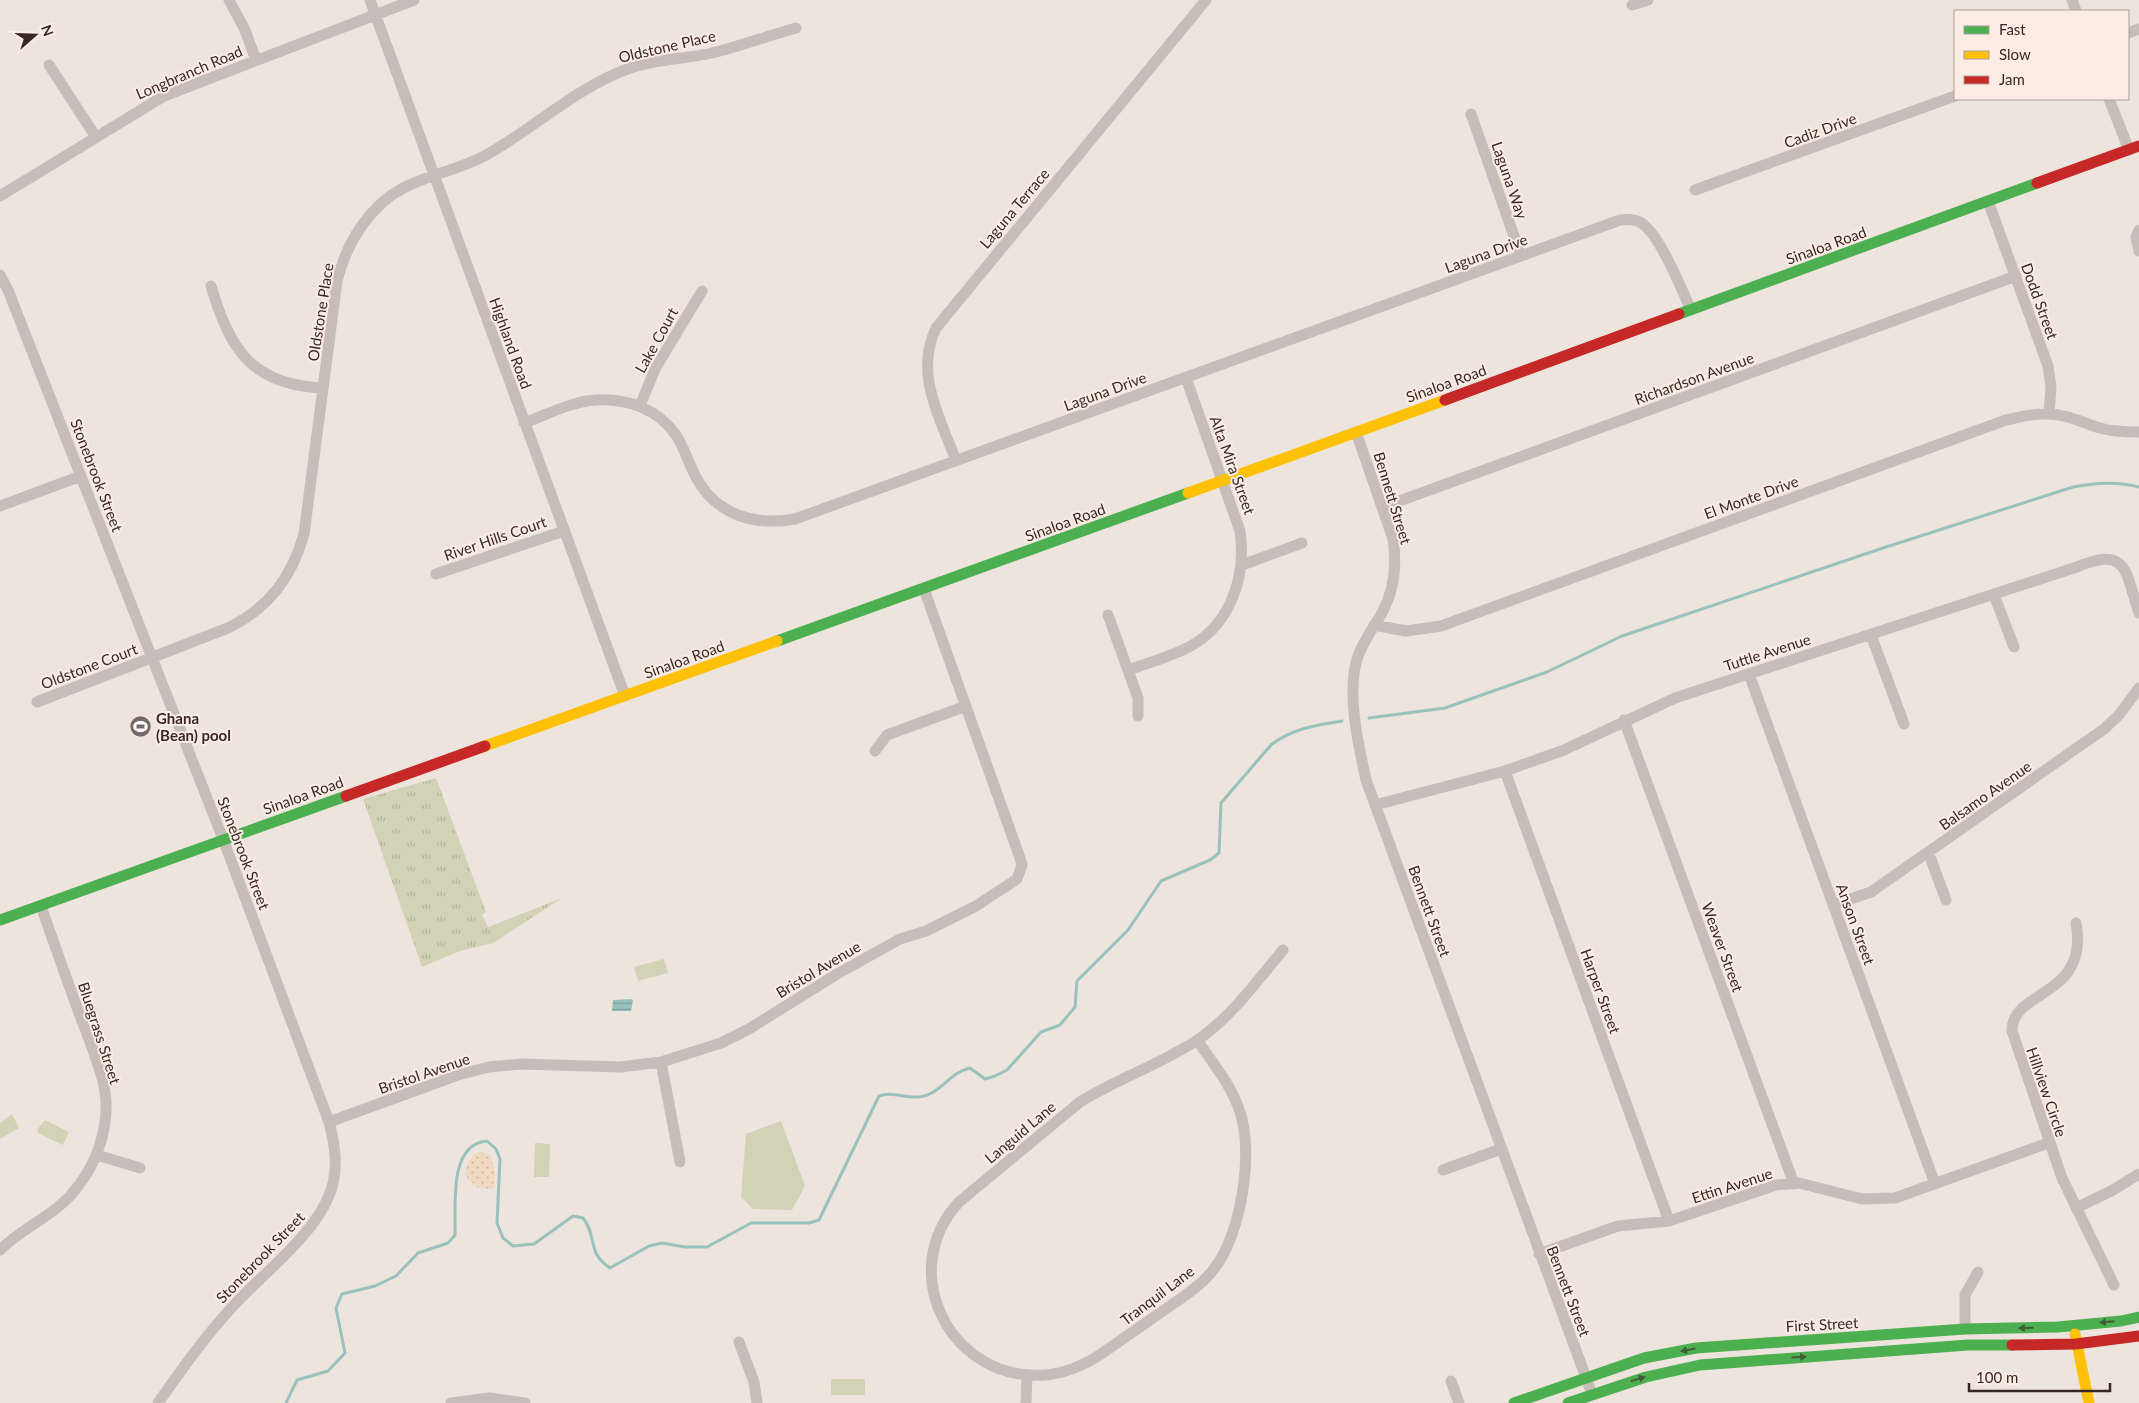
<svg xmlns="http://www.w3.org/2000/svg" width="2139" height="1403" font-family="Lato,sans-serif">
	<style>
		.grass { fill: url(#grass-tufts) }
		.sand { fill: url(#sand-dots) }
		.garden { fill: #d2d2b6 }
		.water { fill: url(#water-rules) }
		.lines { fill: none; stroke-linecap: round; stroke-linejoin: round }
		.stream { stroke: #99c2bc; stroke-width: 3 }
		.street { stroke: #c6bcb8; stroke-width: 11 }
		.fast { stroke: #4caf50; stroke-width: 11 }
		.slow { stroke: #ffc107; stroke-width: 11 }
		.jam { stroke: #c62828; stroke-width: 11 }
		.oneway { fill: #3f5e37 }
		.labels { text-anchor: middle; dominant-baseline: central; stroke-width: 4; stroke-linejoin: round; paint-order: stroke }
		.street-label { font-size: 15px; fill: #372826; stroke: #fbede4 }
		.poi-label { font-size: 15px; font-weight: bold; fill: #372826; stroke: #fbede4; text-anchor: start }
	</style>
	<defs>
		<pattern id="grass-tufts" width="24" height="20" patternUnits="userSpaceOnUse" patternTransform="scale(1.25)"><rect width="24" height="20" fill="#d2d2b6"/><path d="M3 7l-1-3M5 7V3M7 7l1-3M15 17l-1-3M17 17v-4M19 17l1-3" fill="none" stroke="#b5b49c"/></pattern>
		<pattern id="sand-dots" width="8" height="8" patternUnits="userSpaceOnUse" patternTransform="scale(1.25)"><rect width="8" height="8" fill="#f1d9c1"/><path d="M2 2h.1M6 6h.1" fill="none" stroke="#cfbaa6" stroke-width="1.8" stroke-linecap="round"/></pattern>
		<pattern id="water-rules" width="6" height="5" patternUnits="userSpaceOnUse" patternTransform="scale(1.25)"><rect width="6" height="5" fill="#99c2bc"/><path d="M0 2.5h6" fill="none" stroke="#7e9e99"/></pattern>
	</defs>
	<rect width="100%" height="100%" fill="#eee4de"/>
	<path class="grass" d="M436 778 486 912 482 915 488 927 562 898 493 943 460 951 422 967 363 799Z"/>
	<path class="sand" d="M480 1152 489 1154C495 1167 497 1175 493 1189L478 1188 467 1178C464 1167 469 1155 480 1152Z"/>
	<path class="garden" d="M664 959 668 973 638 981 634 967Z
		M12 1114 19 1128 0 1139V1123Z
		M45 1120 69 1132 63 1145 38 1133 37 1130Z
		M781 1121 805 1186 792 1210 753 1209 741 1197 746 1134Z
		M535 1143 550 1144 549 1177H534Z
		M831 1379H865V1395H831Z"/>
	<path class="water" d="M631 999 633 1000 631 1011H612L613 1000Z"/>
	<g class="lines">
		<path class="stream" d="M1369 718 1445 708 1547 672 1622 636 1883 548 2073 487C2096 483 2116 481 2139 487
			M286 1403 297 1380 328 1371 345 1353 336 1308 342 1294 375 1286 396 1276 418 1253 448 1243 455 1235C456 1206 448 1144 487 1141L496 1149 500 1159 497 1223 503 1238 513 1246 534 1244 573 1216 583 1218C598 1237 586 1252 610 1268L649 1246 662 1243 685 1247H707L751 1223H809L819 1220 879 1096C892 1091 903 1098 917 1097 940 1096 948 1073 970 1068L985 1079 995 1076 1007 1070 1041 1032 1060 1025 1075 1007 1077 981 1128 930 1161 881 1210 860 1219 853 1221 803 1271 745C1291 729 1316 725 1342 721"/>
		<path class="street" d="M229 0 245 30 256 60
			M370 0 625 696
			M2072 0 2076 11
			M1632 5 1648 0
			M2128 33 2139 29
			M49 65 96 137
			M2109 99 2129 150
			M1471 114 1521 256
			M1695 190 1955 96
			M0 196 164 96 414 0
			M1988 201 2048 366 2051 387 2049 414
			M2139 230 2136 237 2139 251
			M0 275 8 290 223 839 329 1122C335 1145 339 1170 330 1193 315 1234 265 1272 235 1304 206 1335 182 1369 158 1403
			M211 286C230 349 251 385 323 388
			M640 406 655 369 702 291
			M524 423C547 415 572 401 596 400 627 398 658 409 676 435 685 449 689 465 697 479 718 516 756 526 795 519L1620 220C1628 219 1636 219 1643 224 1661 238 1681 288 1691 310
			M1356 432 1393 539C1397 565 1395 589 1382 613 1374 627 1364 640 1358 656 1346 691 1358 744 1366 780L1592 1394
			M956 461C940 417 914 374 936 328L1206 0
			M0 506 81 476
			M1383 507 2016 276
			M1242 565 1302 543
			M436 574 564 531
			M1994 595 2014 647
			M1108 615 1138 698V716
			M1374 625 1406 631 1441 626 2006 420C2020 417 2033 413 2048 414 2067 414 2083 423 2100 428 2113 432 2126 432 2139 432
			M1871 635 1904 724
			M1128 670C1146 664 1165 658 1183 650 1229 629 1247 579 1240 531L1186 378
			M1749 674 1935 1184
			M37 702 228 628C269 608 292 577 304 534L337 281C345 249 359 223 384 201 413 176 455 173 488 154 536 127 577 87 630 68 657 59 685 59 712 53 740 46 768 36 796 28
			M1624 720 1794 1184
			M875 751 887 735 966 706
			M1505 771 1669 1221
			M1375 805 1505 771 1564 750 1675 698 2077 567C2129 545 2125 573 2139 613
			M1929 854 1946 900
			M1833 905 1871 892 2104 729 2119 715 2139 688
			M2076 923C2090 998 2011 989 2012 1031L2062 1178 2114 1285
			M1197 1040C1212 1062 1232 1086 1240 1112 1254 1153 1241 1235 1214 1269 1200 1287 1180 1299 1161 1312 1139 1328 1117 1343 1095 1358 1079 1367 1063 1374 1045 1375 952 1382 894 1273 959 1202L1080 1102C1118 1078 1162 1064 1199 1039 1233 1015 1257 981 1283 950
			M661 1062 680 1162
			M329 1122 458 1075 489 1067 522 1064 620 1067 661 1062 721 1043 749 1029 837 974 900 939 926 931 976 906 1017 879 1022 865 1020 858 924 589
			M97 1155 140 1168
			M1443 1170 1501 1149
			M2076 1208 2113 1190 2139 1174
			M0 1250C21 1229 49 1218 69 1197 98 1166 114 1119 102 1078 96 1056 87 1034 79 1013 66 977 53 941 41 906
			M1539 1254 1618 1226 1669 1221 1776 1185 1799 1183 1862 1199 1895 1198 2048 1143
			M1965 1329V1295L1978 1272
			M739 1342 754 1382 757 1403
			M1451 1381 1459 1403
			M451 1403 489 1398 525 1403
			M1026 1403 1027 1375"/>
		<path class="fast" d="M1679 314 2037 183
			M777 641 1188 493
			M0 920 346 796
			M1514 1403 1644 1358 1696 1348 1965 1329 2058 1327 2121 1321 2139 1317
			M1568 1403 1646 1377 1700 1365 1968 1345H2012"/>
		<path class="slow" d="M1188 493 1445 400
			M485 746 777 641
			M2075 1334 2089 1403"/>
		<path class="jam" d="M2037 183 2139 146
			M1445 400 1679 314
			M346 796 485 746
			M2012 1345 2076 1344 2139 1336"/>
	</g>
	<defs><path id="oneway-solid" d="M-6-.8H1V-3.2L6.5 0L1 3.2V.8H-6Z" transform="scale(1.25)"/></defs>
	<g class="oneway">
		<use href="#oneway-solid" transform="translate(2107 1322) rotate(175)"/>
		<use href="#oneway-solid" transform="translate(2026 1328) rotate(179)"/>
		<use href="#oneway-solid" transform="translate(1688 1350) rotate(169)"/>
		<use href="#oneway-solid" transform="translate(1799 1357) rotate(-4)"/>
		<use href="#oneway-solid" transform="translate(1638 1379) rotate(-17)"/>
	</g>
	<defs>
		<symbol id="stadium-disc" viewBox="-11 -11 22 22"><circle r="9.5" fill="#776a66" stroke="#fbede4"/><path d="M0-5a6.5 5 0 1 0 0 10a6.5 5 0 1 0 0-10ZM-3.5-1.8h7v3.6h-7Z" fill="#fff"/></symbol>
	</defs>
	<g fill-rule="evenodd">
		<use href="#stadium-disc" x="128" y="714" width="25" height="25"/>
	</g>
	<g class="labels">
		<g class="street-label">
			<text transform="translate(667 46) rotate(-13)">Oldstone Place</text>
			<text transform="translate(189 72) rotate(-23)">Longbranch Road</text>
			<text transform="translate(1820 130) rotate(-20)">Cadiz Drive</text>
			<text transform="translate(1510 180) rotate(71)">Laguna Way</text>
			<text transform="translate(1014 208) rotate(-50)">Laguna Terrace</text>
			<text transform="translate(1826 245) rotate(-20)">Sinaloa Road</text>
			<text transform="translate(1486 253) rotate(-20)">Laguna Drive</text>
			<text transform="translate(2040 301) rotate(70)">Dodd Street</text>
			<text transform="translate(320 312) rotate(-81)">Oldstone Place</text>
			<text transform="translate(656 340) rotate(-61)">Lake Court</text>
			<text transform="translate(511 343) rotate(70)">Highland Road</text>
			<text transform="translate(1694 378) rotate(-20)">Richardson Avenue</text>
			<text transform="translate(1446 383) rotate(-20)">Sinaloa Road</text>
			<text transform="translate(1105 391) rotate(-20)">Laguna Drive</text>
			<text transform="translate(1233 465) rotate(70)">Alta Mira Street</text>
			<text transform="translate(97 475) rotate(69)">Stonebrook Street</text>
			<text transform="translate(1751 497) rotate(-20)">El Monte Drive</text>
			<text transform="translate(1393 498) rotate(73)">Bennett Street</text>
			<text transform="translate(1065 522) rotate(-20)">Sinaloa Road</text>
			<text transform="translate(495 538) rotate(-19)">River Hills Court</text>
			<text transform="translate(1767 652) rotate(-18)">Tuttle Avenue</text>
			<text transform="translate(684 659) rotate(-20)">Sinaloa Road</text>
			<text transform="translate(89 666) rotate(-21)">Oldstone Court</text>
			<text transform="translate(303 795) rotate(-20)">Sinaloa Road</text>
			<text transform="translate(1985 795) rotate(-35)">Balsamo Avenue</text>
			<text transform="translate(244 853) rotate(69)">Stonebrook Street</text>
			<text transform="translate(1430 911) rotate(70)">Bennett Street</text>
			<text transform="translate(1856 924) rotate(70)">Anson Street</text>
			<text transform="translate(1723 947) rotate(70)">Weaver Street</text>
			<text transform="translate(818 969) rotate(-31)">Bristol Avenue</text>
			<text transform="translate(1601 991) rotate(70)">Harper Street</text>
			<text transform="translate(100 1033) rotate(72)">Bluegrass Street</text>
			<text transform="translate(424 1073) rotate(-19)">Bristol Avenue</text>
			<text transform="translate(2047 1092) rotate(71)">Hillview Circle</text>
			<text transform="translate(1020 1132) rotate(-40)">Languid Lane</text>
			<text transform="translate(1732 1185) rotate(-18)">Ettin Avenue</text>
			<text transform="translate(260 1257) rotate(-46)">Stonebrook Street</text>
			<text transform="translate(1569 1291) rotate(69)">Bennett Street</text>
			<text transform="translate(1157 1295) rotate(-37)">Tranquil Lane</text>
			<text transform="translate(1822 1324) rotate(-3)">First Street</text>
		</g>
		<g class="poi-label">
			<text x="156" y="718">Ghana<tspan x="156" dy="17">(Bean) pool</tspan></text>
		</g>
	</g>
	<rect x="1954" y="10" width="175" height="90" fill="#fbede4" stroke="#ad9e98"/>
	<rect x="1964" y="26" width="25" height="8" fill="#4caf50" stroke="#ad9e98"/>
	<text x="1999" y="35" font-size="15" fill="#372826">Fast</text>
	<rect x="1964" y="51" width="25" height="8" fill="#ffc107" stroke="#ad9e98"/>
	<text x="1999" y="60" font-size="15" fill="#372826">Slow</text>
	<rect x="1964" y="76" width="25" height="8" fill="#c62828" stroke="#ad9e98"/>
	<text x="1999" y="85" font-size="15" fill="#372826">Jam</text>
	<g transform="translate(35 35) rotate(70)" stroke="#fbede4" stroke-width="4" paint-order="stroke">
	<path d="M0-4L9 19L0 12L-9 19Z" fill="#372826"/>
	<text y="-8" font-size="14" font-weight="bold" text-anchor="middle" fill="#372826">N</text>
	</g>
	<path d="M1969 1383v8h141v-8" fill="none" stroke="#372826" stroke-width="2.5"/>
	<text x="1976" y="1383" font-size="15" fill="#372826" stroke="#fbede4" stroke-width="4" paint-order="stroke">100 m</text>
</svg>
